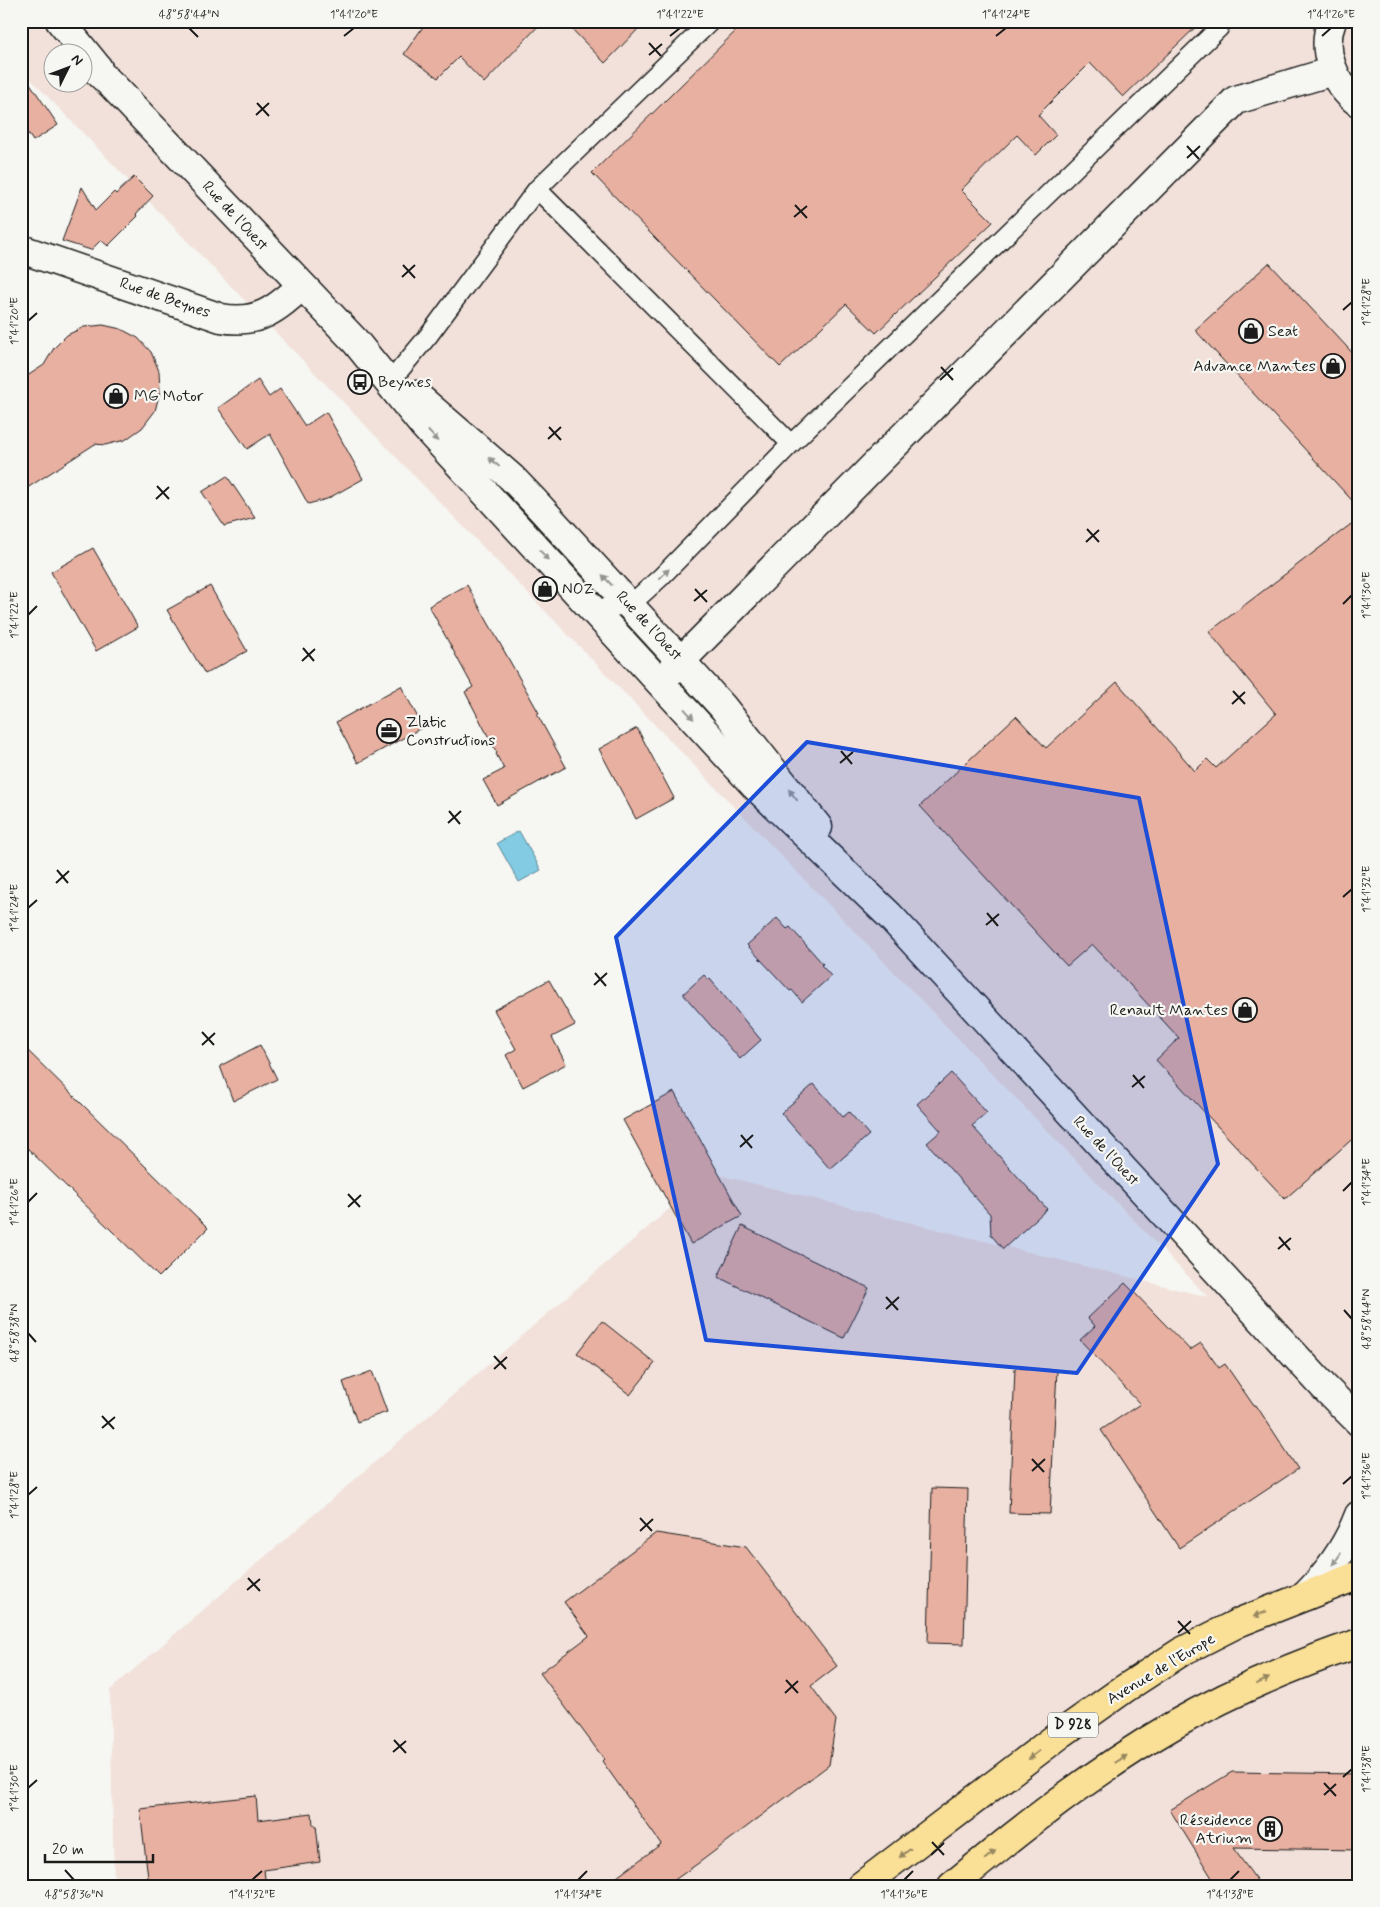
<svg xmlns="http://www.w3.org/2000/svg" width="1380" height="1907" font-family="Mynerve,sans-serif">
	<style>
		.built { fill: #f2e1da; fill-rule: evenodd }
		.water { fill: #82cbe3; stroke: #598593 }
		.building { fill: #e8b0a1; stroke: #1c1c1c }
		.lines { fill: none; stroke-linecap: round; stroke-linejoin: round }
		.lane-casing { stroke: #1c1c1c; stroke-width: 21 }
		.street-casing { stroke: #1c1c1c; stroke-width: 31 }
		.secondary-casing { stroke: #1c1c1c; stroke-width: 31 }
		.primary-casing { stroke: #1c1c1c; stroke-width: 31 }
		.lane { stroke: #f6f6f2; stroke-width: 18 }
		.street { stroke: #f6f6f2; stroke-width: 28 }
		.secondary { stroke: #f6f6f2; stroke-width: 28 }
		.primary { stroke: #fadf96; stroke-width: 28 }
		.oneway { fill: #949492 }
		.oneway2 { fill: #96875f }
		.marked { fill: #1d4ed8; fill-opacity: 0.2; stroke: #1d4ed8; stroke-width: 4; stroke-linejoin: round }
		.ticks { fill: none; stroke: #1c1c1c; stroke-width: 2 }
		.labels { text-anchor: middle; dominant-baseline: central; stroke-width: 4.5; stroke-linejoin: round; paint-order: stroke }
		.shield { fill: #f6f6f2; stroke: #5d5d5c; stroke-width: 1 }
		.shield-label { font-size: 15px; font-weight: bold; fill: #1c1c1c }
		.street-label { font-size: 16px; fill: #1c1c1c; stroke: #f6f6f2 }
		.poi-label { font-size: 16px; fill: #1c1c1c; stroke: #f6f6f2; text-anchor: start }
		.neatline { fill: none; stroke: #1c1c1c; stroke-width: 2 }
		.ticks-label { font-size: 12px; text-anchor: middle; fill: #1c1c1c }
	</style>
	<rect width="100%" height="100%" fill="#f6f6f2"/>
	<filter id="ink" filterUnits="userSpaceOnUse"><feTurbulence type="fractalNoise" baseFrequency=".02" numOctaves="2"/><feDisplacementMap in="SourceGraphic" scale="10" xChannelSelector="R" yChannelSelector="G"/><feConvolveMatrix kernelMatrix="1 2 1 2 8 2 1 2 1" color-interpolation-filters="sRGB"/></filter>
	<g filter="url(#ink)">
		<path class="built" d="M21 21H1359V1886H114L110 1690 711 1173 1208 1297 21 69ZM52 52H82V82H52Z"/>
		<path class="water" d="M519 831 541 870 519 882 497 843Z"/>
		<path class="building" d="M427 21H543L484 83 459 57 438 78 404 54Z
			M564 21H646L605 63Z
			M746 21H1202L1123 97 1090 63 1038 115 1056 135 1036 155 1017 135 961 190 993 222 876 333 846 304 780 367 592 173Z
			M21 70 58 125 33 141 21 123Z
			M134 177 153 196 136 214 138 216 108 246 101 240 91 250 62 241 82 187 96 210 114 192 116 194Z
			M1269 263 1359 360V508L1195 330Z
			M103 325 121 329 138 338 151 352 159 371 160 391 155 411 142 428 125 440 105 445 95 444 21 492V380L44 365 54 348 67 335 84 327Z
			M258 380 269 397 280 389 305 426 326 412 363 479 327 499 308 504 270 434 247 449 218 408Z
			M227 476 255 518 224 526 202 492Z
			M1359 518V1133L1285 1199 1156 1060 1179 1038 1092 944 1067 966 920 806 1016 716 1046 748 1117 682 1195 771 1207 759 1216 768 1276 714 1209 632Z
			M93 548 138 627 96 651 51 572Z
			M467 585 539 713 537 714 566 767 497 805 483 780 504 769 496 754 497 753 465 692 473 687 429 606Z
			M210 586 247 651 205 674 167 610Z
			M401 686 423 727 358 763 336 722Z
			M637 728 674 798 636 819 599 749Z
			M777 918 787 929 790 927 823 964 821 965 831 976 802 1002 792 990 790 991 747 945Z
			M704 975 709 980 710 979 761 1040 740 1059 683 994Z
			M549 980 575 1025 552 1037 566 1064 523 1087 506 1055 516 1049 494 1010Z
			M21 1044 208 1228 159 1277 21 1142Z
			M260 1045 277 1079 233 1101 220 1066Z
			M951 1073 987 1113 972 1126 1047 1209 1003 1249 991 1235 990 1214 927 1143 941 1131 917 1104Z
			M814 1084 843 1117 849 1112 869 1135 830 1169 781 1113Z
			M674 1092 742 1216 691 1244 623 1120Z
			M742 1226 869 1288 844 1338 718 1277Z
			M1125 1283 1190 1350 1201 1343 1219 1368 1225 1364 1254 1406 1256 1405 1298 1469 1179 1548 1101 1430 1140 1404 1080 1340 1095 1326 1088 1318Z
			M602 1321 655 1363 630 1395 577 1353Z
			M1015 1368 1057 1370 1050 1514 1009 1513Z
			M372 1371 387 1412 357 1422 343 1382Z
			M932 1488 968 1489 964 1644 928 1643Z
			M656 1533 746 1547 837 1666 811 1686 836 1720 829 1765 700 1862 666 1886H605L661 1844 602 1761 604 1759 540 1673 589 1636 564 1602Z
			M1232 1772 1359 1774V1850L1233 1848 1261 1886H1217L1170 1810Z
			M256 1796 258 1820 312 1813 313 1825H316L320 1862 264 1870 266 1886H149L140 1809Z"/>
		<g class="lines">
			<defs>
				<path id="lane" d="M537 189 791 444
					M389 383 429 335 537 189 711 21
					M592 609 630 605 661 577 791 444 1219 28 1223 21"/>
				<path id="street" d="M1332 21C1320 50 1334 85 1359 103
					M21 249 221 318C258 325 276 309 302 286
					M660 682 1236 100 1333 71"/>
				<path id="secondary" d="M60 21 98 68
					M82 57 113 86 355 341 423 425 755 786 889 915 1324 1387 1359 1422
					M416 395 512 478 534 501 722 706 818 827
					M1305 1596C1329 1572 1347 1547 1359 1515"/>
				<path id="primary" d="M861 1886 1062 1733 1124 1689 1181 1652 1240 1622 1359 1575
					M952 1886C1022 1828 1093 1772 1172 1726 1231 1692 1295 1665 1359 1643"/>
			</defs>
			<use href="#lane" class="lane-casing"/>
			<use href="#street" class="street-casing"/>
			<use href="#secondary" class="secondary-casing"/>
			<use href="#primary" class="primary-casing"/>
			<use href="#lane" class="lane"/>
			<use href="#street" class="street"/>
			<use href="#secondary" class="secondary"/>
			<use href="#primary" class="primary"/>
		</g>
		<defs><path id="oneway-solid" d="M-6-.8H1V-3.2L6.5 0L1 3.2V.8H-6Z" transform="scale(1.25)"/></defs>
		<g class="oneway">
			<use href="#oneway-solid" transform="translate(433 436) rotate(47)"/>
			<use href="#oneway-solid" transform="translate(494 462) rotate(-139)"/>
			<use href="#oneway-solid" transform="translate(544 555) rotate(47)"/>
			<use href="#oneway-solid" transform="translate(664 574) rotate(-45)"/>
			<use href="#oneway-solid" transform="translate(607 580) rotate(-133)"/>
			<use href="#oneway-solid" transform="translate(689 714) rotate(48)"/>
			<use href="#oneway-solid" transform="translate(793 795) rotate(-128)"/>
			<use href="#oneway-solid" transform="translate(1337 1559) rotate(124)"/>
		</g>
		<g class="oneway2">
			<use href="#oneway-solid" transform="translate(1260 1614) rotate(158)"/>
			<use href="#oneway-solid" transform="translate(1263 1681) rotate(-26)"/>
			<use href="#oneway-solid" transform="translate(1034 1755) rotate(142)"/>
			<use href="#oneway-solid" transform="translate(1121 1759) rotate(-32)"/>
			<use href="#oneway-solid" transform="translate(905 1853) rotate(143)"/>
			<use href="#oneway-solid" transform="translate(990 1855) rotate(-39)"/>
		</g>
	</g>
	<path class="marked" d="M807 742 1139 798 1218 1164 1077 1373 706 1340 616 937Z"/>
	<path class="ticks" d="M189 28 198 37M344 36 354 28M670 36 680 28M996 36 1006 28M1322 36 1331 28M649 43 661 56M649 55 662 44M257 103 269 116M256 115 269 103M1187 146 1199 159M1187 158 1200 146M795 205 807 218M794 217 807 206M403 265 415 278M402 277 415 265M1343 310 1352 302M28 321 37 313M941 367 953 380M940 380 953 368M549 427 561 440M548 439 561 427M157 486 169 499M156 499 169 487M1087 529 1099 542M1086 542 1099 530M695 589 707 602M694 601 707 590M1343 604 1352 595M28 615 37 606M303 648 314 661M302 661 315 649M1233 691 1245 704M1232 704 1245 692M841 751 852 764M840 763 853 752M449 811 460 824M448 823 461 811M57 870 68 883M56 883 69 871M1343 897 1352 889M28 908 37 900M987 913 998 926M986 925 999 914M595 973 606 986M594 985 607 973M202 1032 214 1045M202 1045 215 1033M1133 1075 1144 1088M1132 1087 1145 1076M741 1135 752 1148M740 1147 753 1135M1343 1191 1352 1182M348 1194 360 1207M28 1202 37 1193M348 1207 361 1195M1279 1237 1290 1250M1278 1249 1291 1238M886 1297 898 1310M886 1309 899 1297M1344 1310 1352 1319M28 1333 36 1342M494 1356 506 1369M494 1369 507 1357M102 1416 114 1429M102 1428 115 1417M1032 1459 1044 1472M1032 1471 1045 1459M1343 1484 1352 1476M28 1495 37 1487M640 1518 652 1531M640 1531 653 1519M248 1578 260 1591M247 1590 260 1579M1178 1621 1190 1634M1178 1633 1191 1621M786 1680 798 1693M785 1693 798 1681M394 1740 406 1753M393 1752 406 1741M1343 1777 1352 1769M1324 1783 1336 1796M28 1788 37 1780M1324 1795 1336 1784M932 1842 944 1855M931 1855 944 1843M65 1870 74 1880M252 1880 262 1871M578 1880 587 1871M904 1880 913 1871M1230 1880 1239 1871"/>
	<defs>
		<symbol id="shop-ring" viewBox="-11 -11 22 22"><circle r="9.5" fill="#f6f6f2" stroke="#1c1c1c" stroke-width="1.5"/><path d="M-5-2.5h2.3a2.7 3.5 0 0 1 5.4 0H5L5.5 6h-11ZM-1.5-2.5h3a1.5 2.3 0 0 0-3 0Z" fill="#1c1c1c"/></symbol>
		<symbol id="bus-ring" viewBox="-11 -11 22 22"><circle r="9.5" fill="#f6f6f2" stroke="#1c1c1c" stroke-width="1.5"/><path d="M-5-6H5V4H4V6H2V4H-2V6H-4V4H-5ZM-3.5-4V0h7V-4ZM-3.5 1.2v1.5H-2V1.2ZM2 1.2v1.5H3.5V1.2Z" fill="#1c1c1c"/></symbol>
		<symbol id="office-ring" viewBox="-11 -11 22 22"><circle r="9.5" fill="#f6f6f2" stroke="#1c1c1c" stroke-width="1.5"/><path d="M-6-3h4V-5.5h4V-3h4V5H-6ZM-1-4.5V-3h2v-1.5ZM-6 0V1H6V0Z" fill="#1c1c1c"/></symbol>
		<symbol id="building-ring" viewBox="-11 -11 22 22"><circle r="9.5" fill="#f6f6f2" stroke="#1c1c1c" stroke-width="1.5"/><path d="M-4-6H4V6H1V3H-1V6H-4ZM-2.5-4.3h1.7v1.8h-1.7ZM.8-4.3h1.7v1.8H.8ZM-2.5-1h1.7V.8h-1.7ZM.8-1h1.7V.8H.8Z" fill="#1c1c1c"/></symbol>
	</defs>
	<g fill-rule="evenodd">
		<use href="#shop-ring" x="1237" y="317" width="28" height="28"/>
		<use href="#shop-ring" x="1319" y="352" width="28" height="28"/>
		<use href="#bus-ring" x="346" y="368" width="28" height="28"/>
		<use href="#shop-ring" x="102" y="382" width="28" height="28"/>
		<use href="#shop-ring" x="531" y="575" width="28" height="28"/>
		<use href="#office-ring" x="375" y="717" width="28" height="28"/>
		<use href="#shop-ring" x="1231" y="996" width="28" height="28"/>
		<use href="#building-ring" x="1256" y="1815" width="28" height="28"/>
	</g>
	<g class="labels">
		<rect class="shield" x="1048" y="1712.5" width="50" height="25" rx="4"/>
		<g class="shield-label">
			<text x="1073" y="1725">D 928</text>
		</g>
		<g class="street-label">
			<text transform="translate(235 216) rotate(47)">Rue de l'Ouest</text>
			<text transform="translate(165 298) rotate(19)">Rue de Beynes</text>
			<text transform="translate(649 626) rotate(47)">Rue de l'Ouest</text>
			<text transform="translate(1106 1151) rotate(47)">Rue de l'Ouest</text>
			<text transform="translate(1161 1669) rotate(-31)">Avenue de l'Europe</text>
		</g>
		<g class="poi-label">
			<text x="1268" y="331">Seat</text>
			<text x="1316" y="366" text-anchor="end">Advance Mantes</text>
			<text x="378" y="382">Beynes</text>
			<text x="134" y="396">MG Motor</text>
			<text x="562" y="589">NOZ</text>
			<text x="406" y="722">Zlatic<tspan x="406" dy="18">Constructions</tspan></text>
			<text x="1228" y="1010" text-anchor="end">Renault Mantes</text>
			<text x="1252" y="1820" text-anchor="end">Réseidence<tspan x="1252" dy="18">Atrium</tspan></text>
		</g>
	</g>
	<rect width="1380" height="1907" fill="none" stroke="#f6f6f2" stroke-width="55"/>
	<g transform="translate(68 68) rotate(48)"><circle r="24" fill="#f6f6f2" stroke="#9f9f9c"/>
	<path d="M0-4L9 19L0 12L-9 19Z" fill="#1c1c1c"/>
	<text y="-8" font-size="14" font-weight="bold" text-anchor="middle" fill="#1c1c1c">N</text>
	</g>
	<path d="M45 1854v8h108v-8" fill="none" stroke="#1c1c1c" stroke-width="2.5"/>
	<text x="52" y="1854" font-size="15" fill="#1c1c1c" stroke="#f6f6f2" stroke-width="4" paint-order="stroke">20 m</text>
	<rect x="28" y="28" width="1324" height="1852" class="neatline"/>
	<g class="ticks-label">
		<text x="189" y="18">48°58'44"N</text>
		<text x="354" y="18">1°41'20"E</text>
		<text x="680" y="18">1°41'22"E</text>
		<text x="1006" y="18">1°41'24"E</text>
		<text x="1331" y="18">1°41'26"E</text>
		<text transform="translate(1366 302) rotate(-90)" y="4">1°41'28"E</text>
		<text transform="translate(14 321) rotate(-90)" y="4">1°41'20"E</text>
		<text transform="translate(1366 595) rotate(-90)" y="4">1°41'30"E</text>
		<text transform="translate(14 615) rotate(-90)" y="4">1°41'22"E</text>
		<text transform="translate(1366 889) rotate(-90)" y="4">1°41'32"E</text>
		<text transform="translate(14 908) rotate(-90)" y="4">1°41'24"E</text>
		<text transform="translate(1366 1182) rotate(-90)" y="4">1°41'34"E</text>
		<text transform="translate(14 1202) rotate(-90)" y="4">1°41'26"E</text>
		<text transform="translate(1366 1319) rotate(-90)" y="4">48°58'44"N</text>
		<text transform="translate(14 1333) rotate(-90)" y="4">48°58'38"N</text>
		<text transform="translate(1366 1476) rotate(-90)" y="4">1°41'36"E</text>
		<text transform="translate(14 1495) rotate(-90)" y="4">1°41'28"E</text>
		<text transform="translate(1366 1769) rotate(-90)" y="4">1°41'38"E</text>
		<text transform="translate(14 1788) rotate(-90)" y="4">1°41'30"E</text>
		<text x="74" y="1898">48°58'36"N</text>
		<text x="252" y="1898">1°41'32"E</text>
		<text x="578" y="1898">1°41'34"E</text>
		<text x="904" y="1898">1°41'36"E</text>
		<text x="1230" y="1898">1°41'38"E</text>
	</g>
</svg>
